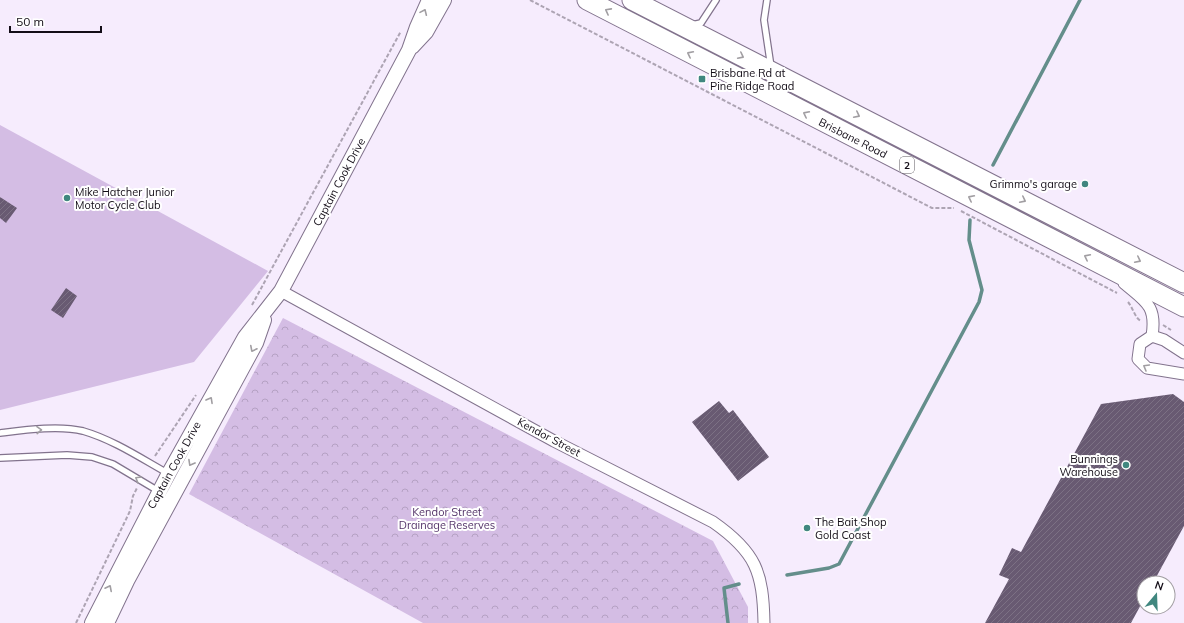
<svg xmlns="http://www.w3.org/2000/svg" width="1184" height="623" font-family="Mulish,sans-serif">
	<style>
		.park { fill: url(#park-crowns) }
		.pitch { fill: #d4bde4 }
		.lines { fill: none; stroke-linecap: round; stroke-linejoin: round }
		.stream { stroke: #648e8b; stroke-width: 3.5 }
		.building { fill: url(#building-hatch) }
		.service-casing { stroke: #82738d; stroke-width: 8 }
		.minor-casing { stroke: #82738d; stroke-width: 13 }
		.tertiary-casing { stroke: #82738d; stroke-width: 16 }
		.trunk-casing { stroke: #82738d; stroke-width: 21 }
		.path { stroke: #ada4b3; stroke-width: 2; stroke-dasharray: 4 2; stroke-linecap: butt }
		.service { stroke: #fff; stroke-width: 5.5 }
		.minor { stroke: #fff; stroke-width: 11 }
		.tertiary { stroke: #fff; stroke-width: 14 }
		.trunk { stroke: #fff; stroke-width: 19 }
		.oneway { stroke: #a19ea2 }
		.poi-dot { fill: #40877f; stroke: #fff; stroke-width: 1.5 }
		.labels { text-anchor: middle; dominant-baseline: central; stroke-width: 4; stroke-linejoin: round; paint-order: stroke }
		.shield { fill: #fff; stroke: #5a565d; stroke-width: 1 }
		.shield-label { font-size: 10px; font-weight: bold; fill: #130d17 }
		.poi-label { font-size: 11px; fill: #130d17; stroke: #fff; text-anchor: start }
		.street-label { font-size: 11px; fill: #130d17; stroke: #fff }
		.park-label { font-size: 11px; fill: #543469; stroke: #fff }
	</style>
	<defs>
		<pattern id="park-crowns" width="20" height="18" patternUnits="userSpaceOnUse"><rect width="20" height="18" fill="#d4bde4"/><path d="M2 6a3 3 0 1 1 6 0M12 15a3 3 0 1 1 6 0" fill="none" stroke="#b5a1c3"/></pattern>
		<pattern id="building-hatch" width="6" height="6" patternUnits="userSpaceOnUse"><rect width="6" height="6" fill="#685a72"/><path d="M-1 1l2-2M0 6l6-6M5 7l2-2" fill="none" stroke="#7c7184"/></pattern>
	</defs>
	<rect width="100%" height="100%" fill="#f6ecfd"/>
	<path class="park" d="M283 318 713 541 748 607V623H423L189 494Z"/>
	<path class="pitch" d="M0 125 268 271 194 362 0 410Z"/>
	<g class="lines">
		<path class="stream" d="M993 165 1080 0
			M787 575 829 568 839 564 979 302 982 290 969 240 970 220
			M728 623 724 588 739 584"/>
	</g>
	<path class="building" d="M0 197 17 208 6 223 0 218Z
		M66 288 77 296 63 318 51 310Z
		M1173 394 1184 402V526L1153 583H1144V599L1131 623H985L1009 579 999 575 1012 548 1021 552 1101 404Z
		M719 401 729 413 733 410 769 457 738 481 692 422Z"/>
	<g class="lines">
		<defs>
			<path id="service" d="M767 0 764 20 771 67
				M692 25 701 23 716 0
				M0 433C24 430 59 425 83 431 114 440 142 459 169 474
				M0 458 67 455 92 457 113 464 160 492"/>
			<path id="minor" d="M1124 283C1145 301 1157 305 1152 336L1140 344 1138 359 1147 368 1184 374
				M281 291 554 441 713 522C756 552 763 572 764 623
				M1152 336 1164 340 1184 353"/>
			<path id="tertiary" d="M412 47 426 32 444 0
				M92 623 169 473 245 337 281 291 409 50 417 27 429 0
				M107 623 127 581 256 343 264 320"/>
			<path id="trunk" d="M587 0 1184 307
				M632 0 1184 283"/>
		</defs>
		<use href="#service" class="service-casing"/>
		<use href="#minor" class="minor-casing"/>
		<use href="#tertiary" class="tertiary-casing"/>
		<use href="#trunk" class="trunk-casing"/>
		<path class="path" d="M530 0 932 208H954
			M961 211 1117 293
			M1128 302C1133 308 1135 318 1141 321
			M252 305 401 31
			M1163 325 1171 330
			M155 456 196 395
			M76 623 130 511 133 496 137 488"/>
		<use href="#service" class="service"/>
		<use href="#minor" class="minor"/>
		<use href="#tertiary" class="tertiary"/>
		<use href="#trunk" class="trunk"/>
	</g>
	<defs><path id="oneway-chevron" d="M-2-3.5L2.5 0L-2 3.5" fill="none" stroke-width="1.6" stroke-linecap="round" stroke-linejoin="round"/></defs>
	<g class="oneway">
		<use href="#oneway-chevron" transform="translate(608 11) rotate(-152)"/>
		<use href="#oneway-chevron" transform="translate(424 12) rotate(-66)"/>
		<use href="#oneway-chevron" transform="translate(690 54) rotate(-153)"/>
		<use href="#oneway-chevron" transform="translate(741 56) rotate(27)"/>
		<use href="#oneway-chevron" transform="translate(806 114) rotate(-153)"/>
		<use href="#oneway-chevron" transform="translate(857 115) rotate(27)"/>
		<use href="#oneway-chevron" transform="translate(971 198) rotate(-153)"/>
		<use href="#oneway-chevron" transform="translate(1023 200) rotate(27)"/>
		<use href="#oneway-chevron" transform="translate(1087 257) rotate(-153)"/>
		<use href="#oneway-chevron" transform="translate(1138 260) rotate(27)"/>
		<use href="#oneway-chevron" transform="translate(253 349) rotate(117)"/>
		<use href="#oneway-chevron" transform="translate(1146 367) rotate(-150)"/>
		<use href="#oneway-chevron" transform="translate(210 400) rotate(-61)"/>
		<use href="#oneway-chevron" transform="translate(39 430) rotate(-2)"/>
		<use href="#oneway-chevron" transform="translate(191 463) rotate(119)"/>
		<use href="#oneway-chevron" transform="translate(138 479) rotate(-150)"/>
		<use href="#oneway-chevron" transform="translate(109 588) rotate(-63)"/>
	</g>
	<g class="poi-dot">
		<rect x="698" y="75" width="8" height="8" rx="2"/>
		<circle cx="1085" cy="184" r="4"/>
		<circle cx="67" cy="198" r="4"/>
		<circle cx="1126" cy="465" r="4"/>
		<circle cx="807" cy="528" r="4"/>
	</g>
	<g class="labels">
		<rect class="shield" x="900" y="157" width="14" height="16" rx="3"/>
		<g class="shield-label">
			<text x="907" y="165">2</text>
		</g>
		<g class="poi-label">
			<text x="710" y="73">Brisbane Rd at<tspan x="710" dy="13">Pine Ridge Road</tspan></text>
			<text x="1077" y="184" text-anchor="end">Grimmo's garage</text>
			<text x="75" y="192">Mike Hatcher Junior<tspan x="75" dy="13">Motor Cycle Club</tspan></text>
			<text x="1118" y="459" text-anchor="end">Bunnings<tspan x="1118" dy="13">Warehouse</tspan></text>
			<text x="815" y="522">The Bait Shop<tspan x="815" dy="13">Gold Coast</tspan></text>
		</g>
		<g class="street-label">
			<text transform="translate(853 138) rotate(27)">Brisbane Road</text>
			<text transform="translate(339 182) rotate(-62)">Captain Cook Drive</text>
			<text transform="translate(549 437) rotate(28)">Kendor Street</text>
			<text transform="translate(174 465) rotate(-61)">Captain Cook Drive</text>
		</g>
		<g class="park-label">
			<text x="447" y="512">Kendor Street<tspan x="447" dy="13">Drainage Reserves</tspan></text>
		</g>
	</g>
	<g transform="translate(1156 595) rotate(19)"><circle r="19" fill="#ffffff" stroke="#a19ea2"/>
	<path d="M0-3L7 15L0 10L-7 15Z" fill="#40877f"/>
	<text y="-6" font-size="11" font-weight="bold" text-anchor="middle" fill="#130d17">N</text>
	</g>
	<path d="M10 26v6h91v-6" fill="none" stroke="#130d17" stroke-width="2"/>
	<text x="16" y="26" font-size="12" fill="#130d17" stroke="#ffffff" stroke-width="3" paint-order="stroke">50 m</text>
</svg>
